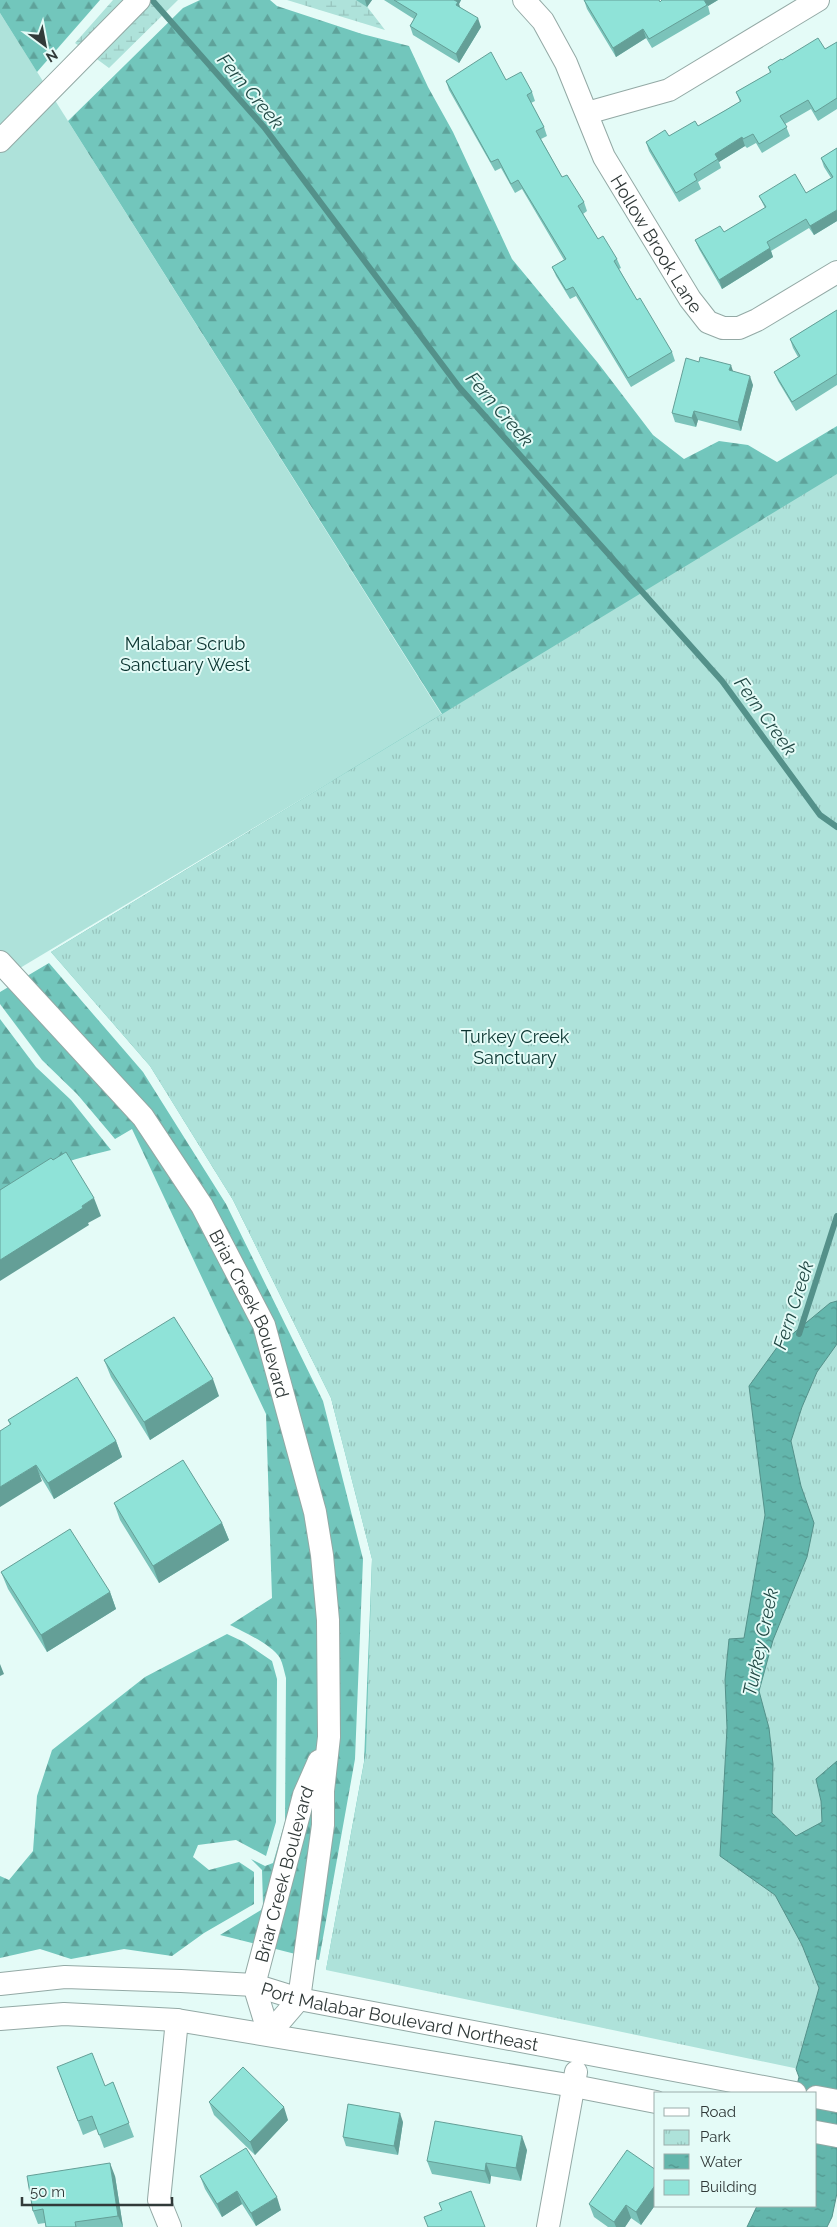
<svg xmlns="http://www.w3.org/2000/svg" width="837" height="2227" font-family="Raleway,sans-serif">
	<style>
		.green { fill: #aee2da }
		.forest { fill: url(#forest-firs) }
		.wetland { fill: url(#wetland-marsh) }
		.park { fill: url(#park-tufts) }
		.water { fill: url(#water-ripples); stroke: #54918a }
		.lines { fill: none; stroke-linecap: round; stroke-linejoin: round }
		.stream { stroke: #54918a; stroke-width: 6 }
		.minor-casing { stroke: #93a9a5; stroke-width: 24 }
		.minor { stroke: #fff; stroke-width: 22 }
		.wall { fill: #7bc3ba }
		.shaded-wall { fill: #649f97 }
		.building { fill: #8fe3d8; stroke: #649f97 }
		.labels { text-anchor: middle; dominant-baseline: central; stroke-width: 4; stroke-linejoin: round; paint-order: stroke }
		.street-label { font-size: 18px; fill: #313a39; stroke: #e4fbf7 }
		.park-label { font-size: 18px; fill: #09332f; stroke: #e4fbf7 }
		.water-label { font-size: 19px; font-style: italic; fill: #224945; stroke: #e4fbf7 }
	</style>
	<defs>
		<pattern id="forest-firs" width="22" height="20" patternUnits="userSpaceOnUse" patternTransform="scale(1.25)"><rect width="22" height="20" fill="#72c6bc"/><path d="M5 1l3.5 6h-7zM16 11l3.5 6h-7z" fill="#5ea29a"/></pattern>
		<pattern id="wetland-marsh" width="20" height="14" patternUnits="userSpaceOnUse" patternTransform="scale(1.25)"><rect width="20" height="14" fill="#aee2da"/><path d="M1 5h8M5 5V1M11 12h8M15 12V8" fill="none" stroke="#96c3bc"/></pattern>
		<pattern id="park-tufts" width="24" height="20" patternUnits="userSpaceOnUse" patternTransform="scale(1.25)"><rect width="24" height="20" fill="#aee2da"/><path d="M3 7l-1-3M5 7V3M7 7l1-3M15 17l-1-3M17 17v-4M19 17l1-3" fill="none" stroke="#96c3bc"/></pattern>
		<pattern id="water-ripples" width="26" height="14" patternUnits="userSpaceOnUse" patternTransform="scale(1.25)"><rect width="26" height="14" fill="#63b6ac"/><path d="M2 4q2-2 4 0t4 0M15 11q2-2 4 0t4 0" fill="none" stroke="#52958d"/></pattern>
	</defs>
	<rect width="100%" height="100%" fill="#e4fbf7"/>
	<path class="green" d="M0 13 442 715 0 980Z"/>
	<path class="forest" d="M0 0H100L37 72 0 13Z
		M200 0H270L277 6 362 34 409 46 428 87 453 132 512 259 598 363 653 435 684 459 719 441 748 445 777 462 837 426V1301L326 1970 364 1762 372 1559 331 1398 233 1200 150 1066 51 952 442 714 68 121 183 8Z
		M49 963 143 1072 226 1204 323 1401 363 1559 355 1759 319 1960 220 1935 261 1910 263 1905 262 1870 251 1859 265 1866 273 1863 285 1822 286 1678C284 1671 283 1664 280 1658 272 1645 244 1632 230 1625L272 1598 266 1414 132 1129 115 1139 77 1094 42 1060 0 1004V992Z
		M0 1019 36 1067 71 1100 111 1150C74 1159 33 1170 0 1191Z
		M227 1634 244 1642 272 1661 277 1679 276 1822 266 1856 236 1840 198 1845 193 1857 209 1870 239 1862 254 1872V1904L204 1933 172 1956 124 1949 71 1959 40 1949 0 1958V1876L9 1880 33 1851 37 1796 52 1750 145 1677Z"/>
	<path class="wetland" d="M113 0H178L109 68 75 43Z
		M287 0H362L385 30Z"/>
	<path class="park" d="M837 474V2077L326 1970 366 1752 372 1559 331 1398 233 1200 150 1066 51 952Z"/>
	<path class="water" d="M837 1301V1344L817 1372 802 1407 791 1441 801 1486 814 1523 807 1557 773 1640 759 1691 769 1728 773 1764 772 1813 796 1836 822 1822 821 1801 816 1779 837 1761V2193L832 2217 827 2227H747L757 2206H816V2093H795L799 2077 796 2069 819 1988 802 1945 775 1895 720 1856 727 1728 725 1680 729 1639 744 1638 765 1515 749 1386 778 1346 830 1303Z"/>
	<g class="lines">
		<path class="stream" d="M152 0 264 127 459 387 722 681 820 815 837 827
			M799 1334 837 1216"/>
		<defs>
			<g id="minor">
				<path id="s1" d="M524 0 543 21 566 63 604 157 690 299 708 322 723 328H739L757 320 837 272"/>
				<path d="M587 113 669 90 818 0"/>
				<path d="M0 141 139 0"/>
				<path id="s2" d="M0 962 143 1117 202 1206 264 1325 315 1512 322 1555 328 1620 329 1737 323 1791V1825L299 1999 269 2034"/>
				<path id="s3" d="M0 1984 65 1977 181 1981 254 1985 299 1999 795 2093"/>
				<path d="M0 2019 64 2014 177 2020 574 2086 656 2102"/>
				<path id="s4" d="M269 2034 254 1985 304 1795 319 1761"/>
				<path d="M816 2097 837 2101"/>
				<path d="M816 2132 837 2136"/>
				<path d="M170 2227 159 2200 177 2020"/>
				<path d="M548 2227 576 2072"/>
			</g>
		</defs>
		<use href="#minor" class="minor-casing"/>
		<use href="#minor" class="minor"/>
	</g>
	<path class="wall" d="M356 0H372L367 7Z
		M384 0H461L459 4 460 7 481 27 459 63 413 35 410 26 414 19Z
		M584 0 660 2 718 0 708 6 710 14 652 48 646 38 616 57 587 9Z
		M837 42V109L818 121 811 109 785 124 790 136 762 153 756 143 747 148 745 146 719 162 721 168 698 182 701 189 679 202 649 151 646 142 669 136 698 126 740 102 736 92 770 73 768 67 782 60 825 49Z
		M506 80 532 92 535 101 531 103 544 127 547 136 541 139 562 177 584 202 587 211 583 214 598 239 617 259 621 268 619 269 637 300 672 352 675 361 631 387 576 296 570 299 556 276 552 267 564 260 522 189 515 193 501 168 495 171 449 90 446 81Z
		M837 148V221L814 235 809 228 771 251 773 257 722 289 699 249 695 240 724 232 765 208 759 196 806 193 831 178 824 167 821 158Z
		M837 310V385L796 411 778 381 774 372 798 357 793 348 790 339Z
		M734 372 753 385 741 431 698 420 696 427 675 422 672 413Z
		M104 1360 219 1396 150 1440 111 1377Z
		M8 1420 116 1441 122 1457 54 1499 10 1425Z
		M114 1503 222 1523 229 1540 159 1583 120 1520Z
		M1 1572 110 1592 116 1609 47 1652 8 1589Z
		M57 2067 105 2086 113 2082 134 2137 104 2148 97 2129 83 2135Z
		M209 2102 288 2120 255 2155 214 2115Z
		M403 2122 398 2155 346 2146 343 2137Z
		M527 2150 521 2181 491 2176 490 2184 432 2174 427 2161Z
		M656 2170V2204L641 2225 631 2218 625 2227H608L594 2217 589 2204Z
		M115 2176 123 2227H46L45 2223 38 2224 33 2211Z
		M200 2176 281 2210 256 2226 242 2204 222 2217 205 2189Z"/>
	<path class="shaded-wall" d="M365 0H372L367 7Z
		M453 0H461L459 4 461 11Z
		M704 0H718L708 6Z
		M478 18 481 27 459 63 456 54Z
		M643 29 646 38 616 57 613 48Z
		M742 137 745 146 719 162 715 154Z
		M837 210V221L814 235 810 226Z
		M770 248 773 257 722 289 719 280Z
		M731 365 734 374 729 370Z
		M750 376 753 385 741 431 738 422Z
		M694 411 698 420 696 427 692 418Z
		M94 1198 101 1216 88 1223 89 1225 0 1281V1260Z
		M213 1379 219 1396 150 1440 144 1422Z
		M116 1441 122 1457 54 1499 48 1483Z
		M36 1465 42 1481 0 1507V1487Z
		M222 1523 229 1540 159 1583 153 1566Z
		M110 1592 116 1609 47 1652 41 1635Z
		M0 1664 4 1674 0 1676Z
		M284 2107 288 2120 255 2155 250 2142Z
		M400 2113 403 2122 398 2155 394 2146Z
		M522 2136 527 2150 521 2181 516 2168Z
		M110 2163 115 2176 123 2227 118 2216Z
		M486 2163 491 2176 490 2184 485 2171Z
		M656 2184V2204L641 2225 636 2212Z
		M237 2191 242 2204 222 2217 217 2204Z
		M277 2197 281 2210 256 2226 251 2213Z
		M626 2205 631 2218 625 2227H616L614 2222Z"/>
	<path class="building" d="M394 0H454L458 2 456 5 478 18 456 54 410 26 417 14Z
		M584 0H659L660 2 662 0H704L707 5 649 39 643 29 613 48Z
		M818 38 825 49 837 42V98L815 112 808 100 780 116 787 127 759 144 753 134 743 139 742 137 715 154 718 159 694 174 697 180 676 193 646 142 665 130 669 136 695 121 698 126 726 110 741 101 736 92 771 72 768 67 781 59 782 60Z
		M491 52 506 80 521 72 532 92 527 95 544 127 536 131 562 177 567 175 584 202 578 206 598 239 603 236 617 259 614 261 637 300 640 298 672 352 628 378 573 287 566 290 552 267 566 259 518 180 511 184 498 159 491 162 446 81Z
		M837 148V210L810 226 806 219 767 242 770 248 719 280 695 240 720 226 724 232 766 207 759 196 795 174 806 193 833 177 821 158Z
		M837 310V374L792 402 774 372 800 356 790 339Z
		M700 357 731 365 729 370 750 376 738 422 694 411 692 418 672 413 686 358 699 362Z
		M66 1152 94 1198 82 1206 83 1208 0 1260V1190L51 1158 53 1160Z
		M174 1317 213 1379 144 1422 104 1360Z
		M77 1377 116 1441 48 1483 36 1465 0 1487V1431L11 1424 8 1420Z
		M183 1460 222 1523 153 1566 114 1503Z
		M70 1529 110 1592 41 1635 1 1572Z
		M92 2053 105 2086 113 2082 129 2123 99 2135 92 2116 78 2121 57 2067Z
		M243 2067 284 2107 250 2142 209 2102Z
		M348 2104 400 2113 394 2146 343 2137Z
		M435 2121 522 2136 516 2168 486 2163 485 2171 427 2161Z
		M246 2148 277 2197 251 2213 237 2191 217 2204 200 2176Z
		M627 2150 656 2170V2184L636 2212 626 2205 614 2222 589 2204Z
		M110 2163 118 2216 75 2222 76 2227H46L43 2209 33 2211 27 2176Z
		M471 2191 485 2227H428L424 2217 442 2210 439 2203Z"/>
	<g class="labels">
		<g class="street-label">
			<text stroke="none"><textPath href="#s1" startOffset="279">Hollow Brook Lane</textPath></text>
			<text stroke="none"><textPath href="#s2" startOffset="436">Briar Creek Boulevard</textPath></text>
			<text stroke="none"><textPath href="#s4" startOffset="166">Briar Creek Boulevard</textPath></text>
			<text stroke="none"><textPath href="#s3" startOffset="404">Port Malabar Boulevard Northeast</textPath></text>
		</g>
		<g class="park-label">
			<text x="185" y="643">Malabar Scrub<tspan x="185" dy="21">Sanctuary West</tspan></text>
			<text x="515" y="1036">Turkey Creek<tspan x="515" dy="21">Sanctuary</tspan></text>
		</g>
		<g class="water-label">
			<text transform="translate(251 91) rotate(50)">Fern Creek</text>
			<text transform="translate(500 409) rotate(49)">Fern Creek</text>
			<text transform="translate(766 716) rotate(54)">Fern Creek</text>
			<text transform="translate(793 1305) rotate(-72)">Fern Creek</text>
			<text transform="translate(760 1642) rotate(-78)">Turkey Creek</text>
		</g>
	</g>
	<rect x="654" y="2092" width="162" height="115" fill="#e4fbf7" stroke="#9caeab"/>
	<rect x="664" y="2108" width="25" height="8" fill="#ffffff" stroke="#9caeab"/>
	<text x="700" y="2117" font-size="15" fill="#313a39">Road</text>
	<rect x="664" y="2130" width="25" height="15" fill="url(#park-tufts)" stroke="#9caeab"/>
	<text x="700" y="2142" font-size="15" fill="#313a39">Park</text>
	<rect x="664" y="2154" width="25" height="15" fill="url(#water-ripples)" stroke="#9caeab"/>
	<text x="700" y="2167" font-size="15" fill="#313a39">Water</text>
	<rect x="664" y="2180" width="25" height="15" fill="#8fe3d8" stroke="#9caeab"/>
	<text x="700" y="2192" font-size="15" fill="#313a39">Building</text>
	<g transform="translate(45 45) rotate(148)" stroke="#e4fbf7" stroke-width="4" paint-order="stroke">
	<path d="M0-4L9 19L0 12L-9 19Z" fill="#313a39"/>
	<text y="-8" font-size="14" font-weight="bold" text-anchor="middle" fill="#313a39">N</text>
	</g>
	<path d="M22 2197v8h150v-8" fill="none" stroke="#313a39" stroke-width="2.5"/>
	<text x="30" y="2197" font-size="15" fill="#313a39" stroke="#e4fbf7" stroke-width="4" paint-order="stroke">50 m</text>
</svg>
